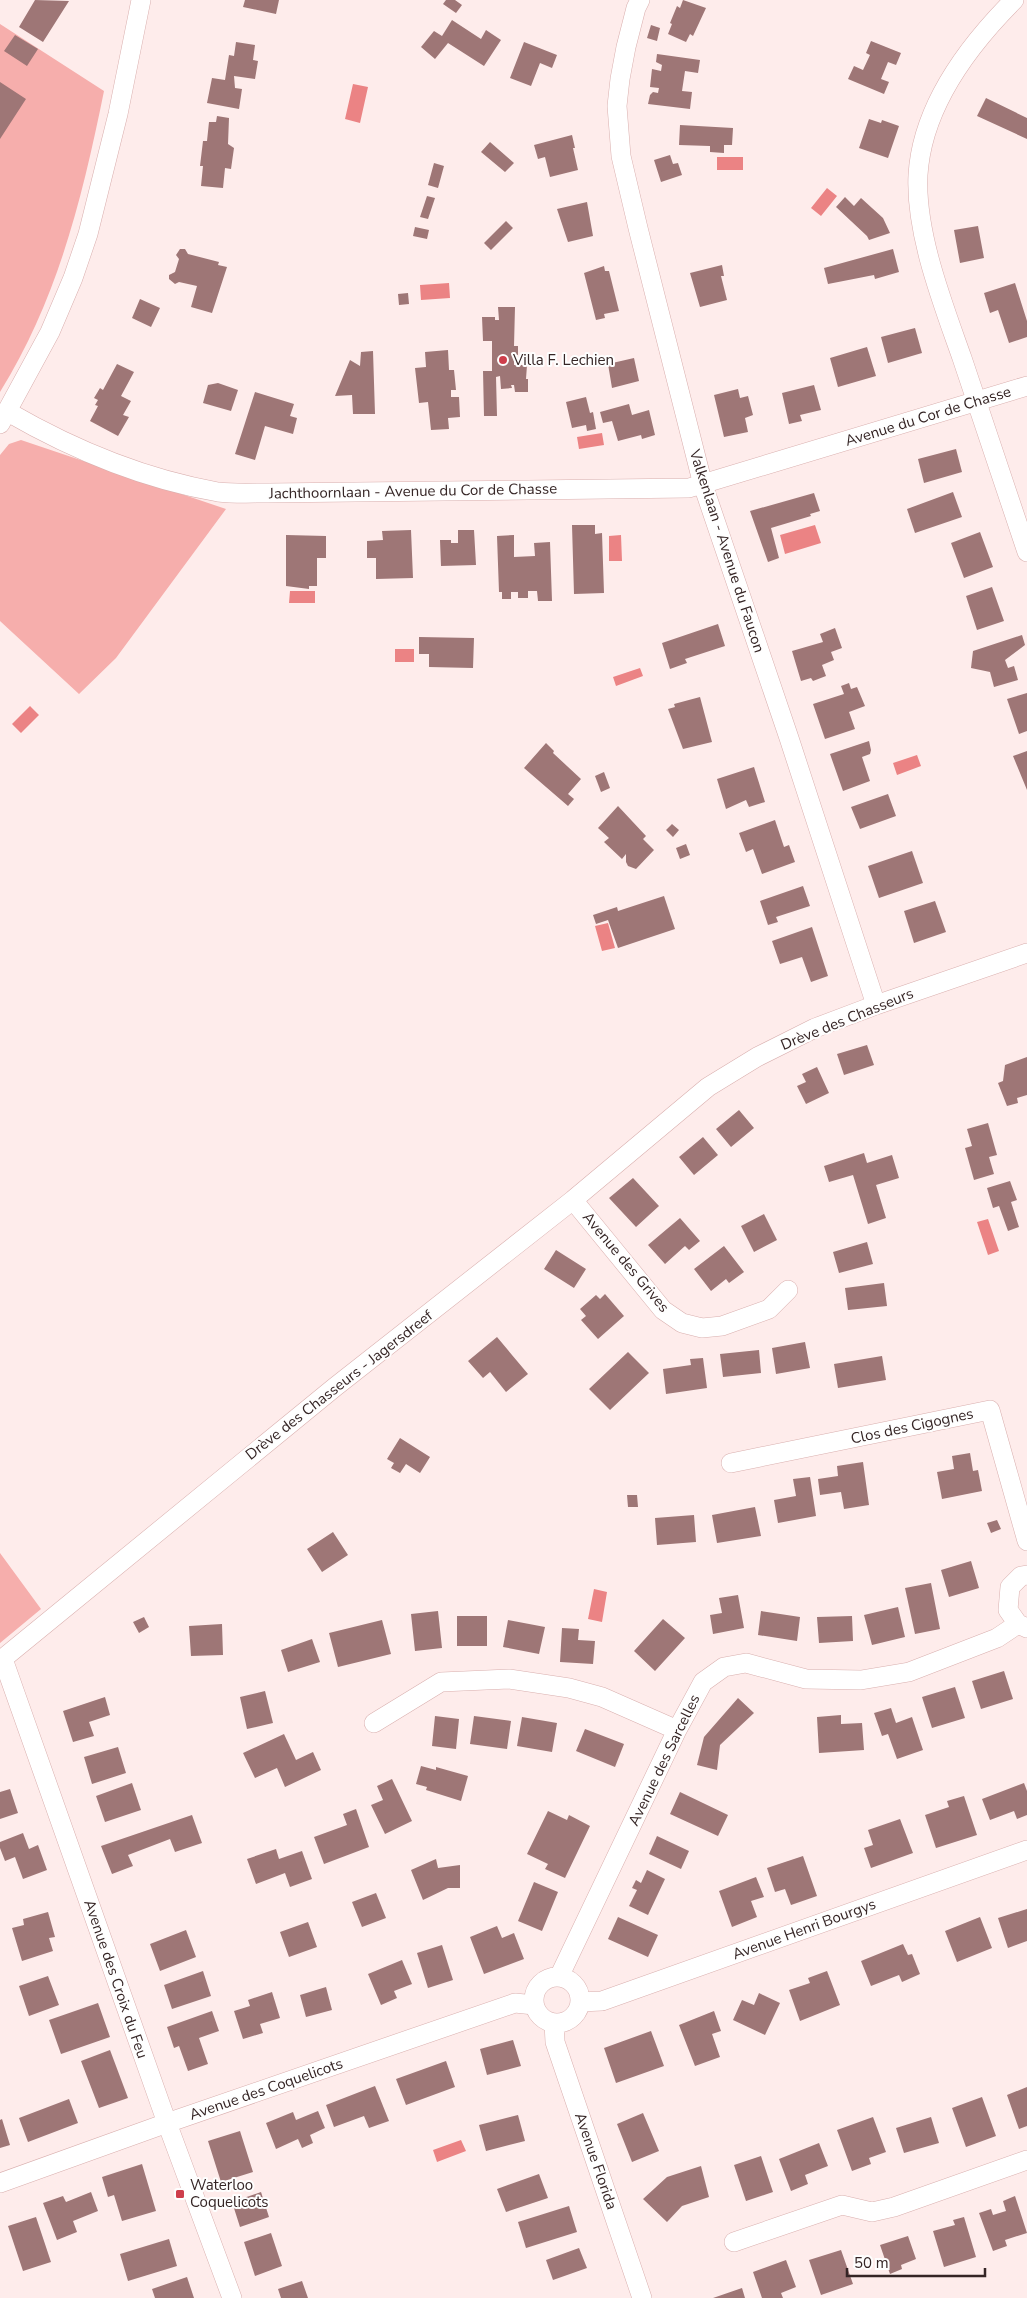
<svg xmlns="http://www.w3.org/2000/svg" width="1027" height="2298" font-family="'Nunito Sans',sans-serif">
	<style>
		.green { fill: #f6aeac }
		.water { fill: #eb8384 }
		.building { fill: #9e7676 }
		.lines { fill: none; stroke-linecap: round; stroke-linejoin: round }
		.street-casing { stroke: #d9afae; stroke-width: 20 }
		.street { stroke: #fff; stroke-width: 19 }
		.poi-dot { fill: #ce3e4b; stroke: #fefefe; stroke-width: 2 }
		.labels { text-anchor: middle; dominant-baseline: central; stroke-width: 4; stroke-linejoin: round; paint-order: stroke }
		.poi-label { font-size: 15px; fill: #352525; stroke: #fefefe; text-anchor: start }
		.street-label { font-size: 15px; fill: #352525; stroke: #fefefe }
	</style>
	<rect width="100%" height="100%" fill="#feeceb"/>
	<path class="green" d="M0 24 104 91C82 199 58 298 0 392Z
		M21 440 226 509 116 658 79 694 0 621V455L9 444Z
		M0 1553 41 1609 0 1643Z"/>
	<path class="water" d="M353 84 368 87 360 123 345 119Z
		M717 157H743V170H717Z
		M827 188 837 196 821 216 811 208Z
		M449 283 450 298 421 300 420 285Z
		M602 433 604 445 579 449 577 437Z
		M815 525 821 543 785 554 780 535Z
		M621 535 622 561H609V536Z
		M290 591H315V603H289Z
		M395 649H414V662H395Z
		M640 668 643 676 616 686 613 677Z
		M30 706 39 715 21 733 12 724Z
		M917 755 921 766 897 775 893 763Z
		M608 923 615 948 602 951 595 926Z
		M988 1219 999 1251 988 1255 977 1222Z
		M594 1589 607 1592 602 1622 588 1619Z
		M461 2140 466 2151 437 2162 433 2150Z"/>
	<path class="building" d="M35 0 69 1 43 42 19 27Z
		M245 0H279L276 14 243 7Z
		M446 0H455L462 5 456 13 443 4Z
		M683 0 706 8 693 36 690 34 686 42 668 34 672 24 670 23 677 6 680 8Z
		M452 20 481 39 486 30 501 40 484 66 448 43 435 59 421 47 434 31 442 36Z
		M651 25 660 28 657 41 647 38Z
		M15 35 38 49 27 66 4 51Z
		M871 41 901 53 896 65 888 62 881 79 889 82 884 94 848 79 854 66 863 70 870 55 866 53Z
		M236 42 255 45 253 60 258 61 255 79 234 76 235 88 242 89 239 109 207 103 212 78 225 80 229 55 234 56Z
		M524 42 557 55 552 68 540 63 531 86 510 78Z
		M657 54 700 60 698 73 685 71 682 91 692 92 690 109 648 104 650 95 653 92 658 93 659 88 650 87 652 69 661 71 662 65 656 62Z
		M0 82 26 99 0 139Z
		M986 98 1027 118V139L977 116Z
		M217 116 229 118 228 144 234 148 231 169 225 168 223 188 201 186 203 166H200L203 141H207L209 122H216Z
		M869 119 881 123 882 120 899 126 888 158 859 148Z
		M680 125 733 128 732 145H724V153L710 152V146L679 145Z
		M572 135 575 148H573L578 170 550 177 545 157 538 159 534 145Z
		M490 142 514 163 505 172 481 152Z
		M670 155 673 164 678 163 682 175 661 182 654 160Z
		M434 163 444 166 438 188 428 185Z
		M427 196 435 198 428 219 420 217Z
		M845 197 854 206 861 198 883 218 890 233 869 240 867 236 836 207Z
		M587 202 593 236 568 242 557 209Z
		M506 221 513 228 491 250 484 243Z
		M978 226 984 258 960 263 954 230Z
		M415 227 429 230 427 239 413 236Z
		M180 249H185L188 254 219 262 218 265 227 267 212 313 191 307 197 286 179 282 175 284 169 279V275L175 272 179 259 176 255Z
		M893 249 899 272 875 279 874 275 828 284 824 268Z
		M722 265 724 276H721L727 300 700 307 690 273Z
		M604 266 605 271H609L619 311 604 314 605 318 596 320 584 273Z
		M1015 283 1027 321V337L1009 343 998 310 990 313 984 293Z
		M408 293 409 304 399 305 398 294Z
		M140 299 160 308 151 327 132 318Z
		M498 307H515L514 346H518V355L514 354V365H527L526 379H528V392H515L514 385H511L512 388 501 389 500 376 496 377 497 416H484L483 371H492V341H483L482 317H495V320H499Z
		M915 328 922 353 888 363 881 337Z
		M867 347 876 376 838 387 830 358Z
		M448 350 449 370H454L456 390H451V397H459L460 417 448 418 449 429 431 430 428 402 419 403 415 368 426 367 425 352Z
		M373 351 375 414H353L352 395 335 396 350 360 360 366 361 352Z
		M634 358 639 381 612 388 608 364Z
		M117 364 134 372 121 396 131 401 123 415 129 417 118 436 90 421 98 406 95 405 98 400 94 398 100 388 103 390Z
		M218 383 238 390 231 411 203 403 208 385Z
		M814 385 821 410 800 415 802 421 789 424 782 393Z
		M738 389 740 398 748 396 753 415 745 418 748 432 724 437 714 395Z
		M255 392 294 404 290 416 297 418 293 434 265 426 255 460 235 454Z
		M586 397 590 413 593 412 596 429 587 431 586 425 572 428 566 402Z
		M629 404 632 415 649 410 655 435 642 439 641 435 618 441 612 421 603 423 600 412Z
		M956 449 962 472 924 483 918 459Z
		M953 492 962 517 915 533 907 509Z
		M814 493 820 511 810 514 811 516 771 528 779 558 768 562 750 511Z
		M572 525H595V534L602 533 604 593 574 594Z
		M411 530 413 578 376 579V558H367V541L383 540 382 531Z
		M458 530H474L476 565 441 566 440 540H451V543H458Z
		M980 532 993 567 964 578 951 543Z
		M286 535 326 536V558H317V586H309V589L286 586Z
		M514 535V557L535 556 534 543 550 542 552 601H538L537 591H528V598H518V592H511V599H502V592H499L497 536Z
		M992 587 1004 621 977 630 966 596Z
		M718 624 725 646 685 659 687 663 670 669 662 643Z
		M835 628 842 648 831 652 834 660 822 665 826 676 813 681 811 678 801 681 792 651 823 642 820 634Z
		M1022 635 1025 645 1005 660 1008 668 1014 666 1018 680 994 687 990 672 971 668 973 651Z
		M419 637 474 638 473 668 429 667V654H419Z
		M849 683 851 689 857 687 865 706 849 712 855 729 825 739 813 704 844 694 841 686Z
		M1027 693V731L1019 734 1007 699Z
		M700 697 712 742 683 749 668 709 675 707 674 704Z
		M869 741 871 750 870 754 862 757 870 781 843 791 830 754Z
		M546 743 554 751 553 753 581 779 568 794 574 799 568 806 524 768Z
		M1027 751V790L1013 756Z
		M754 767 765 802 749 807 746 800 726 809 717 779Z
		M604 772 610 788 601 792 595 776Z
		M888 794 896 816 860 829 851 807Z
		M618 806 646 836 643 839 654 850 636 869 628 866 626 862V854L622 859 604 842 609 838 598 828Z
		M775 820 784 847 789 845 795 862 762 874 753 849 746 852 739 833Z
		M672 824 679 830 673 837 666 830Z
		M686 844 690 855 680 859 676 848Z
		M912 851 923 883 879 898 868 866Z
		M803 886 810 906 776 917 778 922 768 925 760 901Z
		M664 896 675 929 618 948 608 920 596 924 593 915 617 907 618 911Z
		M935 901 946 932 914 943 904 911Z
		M812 927 828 976 811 982 802 957 780 964 772 941Z
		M867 1045 874 1065 844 1075 837 1054Z
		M1027 1057V1095L1017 1098 1018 1103 1007 1106 998 1083 1003 1081 1005 1065Z
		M817 1067 829 1093 806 1104 797 1086 806 1082 802 1074Z
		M739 1110 754 1128 731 1147 716 1129Z
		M988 1123 997 1155 989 1157 994 1174 974 1180 965 1148 972 1146 967 1129Z
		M703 1137 718 1155 694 1175 679 1157Z
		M864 1153 867 1163 892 1155 899 1178 876 1185 886 1218 868 1224 853 1175 829 1182 824 1166Z
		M633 1178 659 1206 636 1227 609 1198Z
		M1010 1181 1017 1200 1011 1202 1019 1227 1008 1231 999 1206 993 1208 987 1188Z
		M764 1214 777 1240 754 1252 741 1226Z
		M680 1218 700 1241 689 1250 685 1246 665 1264 648 1245Z
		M867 1242 873 1264 839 1273 833 1252Z
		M724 1246 744 1272 729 1283 726 1279 711 1291 694 1269Z
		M556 1250 586 1269 574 1288 544 1269Z
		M884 1283 887 1306 848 1310 845 1288Z
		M605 1294 624 1316 598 1339 581 1320 586 1316 580 1309 596 1295 600 1299Z
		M497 1337 528 1374 506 1392 490 1372 483 1378 468 1361Z
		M805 1342 810 1368 776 1374 772 1348Z
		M759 1350 761 1373 723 1377 720 1354Z
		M628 1352 649 1373 610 1410 589 1389Z
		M882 1356 886 1380 838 1388 834 1364Z
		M703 1358 707 1388 666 1394 663 1369 691 1365 690 1359Z
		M400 1438 430 1457 420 1473 406 1464 400 1473 391 1468 394 1463 387 1459Z
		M970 1453 973 1471 978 1470 982 1491 942 1499 937 1472 954 1469 952 1456Z
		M863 1462 869 1505 844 1509 841 1492 820 1495 818 1479 838 1476 837 1466Z
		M810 1477 816 1516 778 1523 774 1500 796 1496 793 1479Z
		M627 1495H637L638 1507H628Z
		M755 1507 761 1536 717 1543 712 1515Z
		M694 1515 696 1542 657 1545 655 1518Z
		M997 1520 1001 1529 991 1533 987 1523Z
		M333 1532 348 1555 322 1572 307 1549Z
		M971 1561 979 1588 949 1597 941 1570Z
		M931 1583 940 1629 915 1634 905 1588Z
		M738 1595 744 1628 713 1634 710 1615 722 1613 719 1598Z
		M898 1607 905 1637 872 1645 864 1615Z
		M438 1611 442 1648 415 1651 411 1614Z
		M761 1611 800 1617 797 1641 758 1635Z
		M457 1616H487V1646H457Z
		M852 1616 853 1641 819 1643 817 1617Z
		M144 1617 149 1627 139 1633 133 1622Z
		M663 1619 685 1638 655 1671 634 1651Z
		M382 1620 391 1654 338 1667 329 1633Z
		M508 1620 545 1627 539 1654 503 1647Z
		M222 1624 223 1655 191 1656 189 1626Z
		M562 1628 579 1629 578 1640 595 1641 593 1664 560 1662Z
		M312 1639 320 1662 288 1672 281 1650Z
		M1004 1671 1013 1699 981 1709 972 1681Z
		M955 1687 965 1718 932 1728 922 1697Z
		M265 1691 273 1723 247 1729 240 1697Z
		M105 1697 110 1715 89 1722 94 1736 73 1742 63 1711Z
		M738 1698 754 1713 720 1745 717 1770 697 1765 704 1737Z
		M891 1708 896 1723 912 1717 923 1750 897 1759 888 1734 882 1736 874 1713Z
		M841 1715V1724L862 1723 864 1750 819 1753 817 1717Z
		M435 1716 459 1719 456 1749 432 1746Z
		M474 1716 511 1721 507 1749 470 1744Z
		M522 1717 557 1723 552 1752 517 1746Z
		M585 1729 624 1744 615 1767 576 1751Z
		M284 1734 296 1760 313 1752 321 1770 285 1787 277 1768 255 1778 243 1753Z
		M118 1747 126 1773 92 1784 84 1757Z
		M421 1766 436 1770V1767L468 1776 461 1801 426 1790 427 1787 416 1784Z
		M392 1779 412 1821 385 1834 371 1805 383 1800 377 1786Z
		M132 1783 141 1810 105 1822 96 1796Z
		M1024 1783 1027 1791V1815L1017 1819 1014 1811 990 1820 982 1799Z
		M10 1789 18 1813 0 1819V1792Z
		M680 1792 728 1815 718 1836 670 1814Z
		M964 1796 977 1835 936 1848 925 1815 949 1807 947 1801Z
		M356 1809 369 1847 324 1864 314 1837 347 1825 343 1814Z
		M548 1811 567 1820 569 1815 590 1826 565 1878 545 1869 548 1864 527 1854Z
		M192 1815 202 1843 175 1852 170 1839 128 1855 133 1866 112 1874 101 1846Z
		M900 1819 913 1853 871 1868 864 1848 873 1845 868 1830Z
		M23 1833 29 1849 38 1845 47 1870 23 1879 15 1857 5 1861 0 1848V1842Z
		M657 1836 689 1851 681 1869 649 1854Z
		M276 1849 279 1859 302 1851 312 1879 290 1887 285 1873 256 1884 247 1859Z
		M803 1856 817 1896 791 1905 785 1889 775 1892 767 1868Z
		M436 1859 438 1868 460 1865V1888H448L423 1900 411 1870Z
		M647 1870 665 1879 648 1915 629 1906 637 1890 632 1888 636 1880 641 1883Z
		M756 1877 764 1897 751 1901 757 1917 732 1927 719 1891Z
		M534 1882 558 1892 542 1931 518 1921Z
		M376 1893 386 1918 362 1927 352 1902Z
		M1027 1909V1941L1008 1948 998 1918Z
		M48 1912 55 1937 49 1938 53 1951 22 1961 12 1928 24 1925 23 1919Z
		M618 1917 658 1935 648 1957 608 1939Z
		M980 1917 992 1948 957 1962 945 1931Z
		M308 1922 317 1947 289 1957 280 1932Z
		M497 1926 502 1938 514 1933 524 1959 484 1974 470 1937Z
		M186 1930 196 1957 160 1971 150 1944Z
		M903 1944 908 1955 912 1954 920 1974 902 1982 899 1975 871 1986 861 1961Z
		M442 1945 453 1980 428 1988 417 1953Z
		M402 1960 412 1984 394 1991 397 1998 381 2005 368 1974Z
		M203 1971 211 1996 172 2009 164 1985Z
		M827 1971 840 2005 800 2021 789 1990 810 1983 808 1978Z
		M48 1976 59 2005 29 2016 19 1986Z
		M326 1987 332 2010 306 2017 300 1995Z
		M272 1992 280 2018 260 2024 263 2033 243 2039 234 2011 250 2006 248 2000Z
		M759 1993 780 2003 765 2035 733 2020 742 2000 754 2005Z
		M98 2003 110 2037 61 2054 49 2020Z
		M212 2011 219 2031 199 2038 208 2064 188 2071 179 2046 174 2048 167 2027Z
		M714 2011 721 2031 712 2034 720 2057 695 2066 679 2025Z
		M651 2031 664 2066 616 2083 604 2048Z
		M513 2040 521 2066 487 2075 480 2049Z
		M110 2050 128 2098 99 2108 81 2061Z
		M446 2061 455 2087 406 2105 396 2079Z
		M375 2086 389 2121 369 2128 364 2116 334 2127 326 2105Z
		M1027 2087V2126L1019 2129 1007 2095Z
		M982 2097 996 2136 966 2147 952 2108Z
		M69 2099 78 2123 28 2142 19 2118Z
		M318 2111 325 2128 310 2135 313 2143 302 2148 298 2139 276 2149 266 2123 293 2112 296 2120Z
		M643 2113 659 2151 632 2162 617 2124Z
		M518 2115 525 2141 486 2151 479 2125Z
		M873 2117 886 2152 869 2158 871 2164 852 2171 837 2130Z
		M931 2117 939 2143 904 2153 896 2128Z
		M2 2119 10 2145 0 2148V2120Z
		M240 2131 253 2172 221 2182 208 2141Z
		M819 2143 828 2166 805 2175 808 2184 791 2191 779 2159Z
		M761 2156 773 2192 746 2201 734 2165Z
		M142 2164 156 2211 122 2221 114 2195 108 2197 102 2177Z
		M701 2166 709 2197 682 2206 667 2222 643 2199 667 2177Z
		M539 2174 548 2198 506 2212 497 2189Z
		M91 2192 98 2211 73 2221 77 2232 57 2240 43 2203 63 2196 66 2202Z
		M261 2192 269 2217 240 2227 232 2202Z
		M1015 2196 1027 2233 1005 2240 1007 2246 993 2251 979 2213 991 2209 993 2215 1006 2211 1003 2201Z
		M569 2206 577 2232 526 2248 518 2222Z
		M36 2217 51 2262 23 2271 8 2226Z
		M964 2217 976 2257 944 2267 933 2231 955 2225 953 2220Z
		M271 2233 282 2266 255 2276 244 2242Z
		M908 2236 916 2259 901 2265 902 2269 890 2274 880 2245Z
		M169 2239 177 2266 128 2281 120 2254Z
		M579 2248 587 2268 553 2280 546 2260Z
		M841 2250 853 2284 821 2295 809 2260Z
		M786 2260 796 2287 781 2293 783 2298H762L753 2272Z
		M187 2277 194 2298H155L152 2289Z
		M302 2281 308 2298H281L278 2289Z
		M742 2288 745 2298H713Z"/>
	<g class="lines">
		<defs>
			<path id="street" d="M640 0 636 8 626 47 620 79 617 106 621 156 638 228 703 485 789 738 876 1005
				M1014 0C968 46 922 107 918 175 915 233 943 304 962 358 984 422 1005 487 1027 552
				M8 412C72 449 144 479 218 492 234 494 252 493 268 493L689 488 1027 386
				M0 424 50 332 73 278 88 234 118 114 141 0
				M573 1200 663 1310 682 1323 702 1328 722 1326 769 1309 788 1290
				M731 1463 990 1410 1027 1541
				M1027 1575 1021 1576 1010 1587 1008 1610 1018 1624 1027 1628
				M3 1659 167 2123 232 2298
				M0 1661 335 1387 573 1200 708 1087 757 1057 815 1028 876 1005 1027 953
				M374 1723 441 1682 509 1679 569 1688 602 1697 677 1730
				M559 1977 677 1730 703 1682 724 1667 746 1663 806 1679 861 1680 909 1672 997 1638 1018 1624
				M534 2000a23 23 0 1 1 46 0a23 23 0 1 1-46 0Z
				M580 2002 602 2001 1027 1850
				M554 2023 555 2042 642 2298
				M0 2183 167 2123 515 2003 534 2005
				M734 2242 842 2205 872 2212 894 2207 1027 2160"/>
		</defs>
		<use href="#street" class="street-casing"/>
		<use href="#street" class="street"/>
	</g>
	<g class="poi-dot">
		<circle cx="503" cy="360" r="5"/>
		<rect x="175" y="2189" width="10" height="10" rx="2.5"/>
	</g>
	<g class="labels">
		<g class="poi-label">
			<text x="513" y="360">Villa F. Lechien</text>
			<text x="190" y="2185">Waterloo<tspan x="190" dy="17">Coquelicots</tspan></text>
		</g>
		<g class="street-label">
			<text transform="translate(928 416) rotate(-17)">Avenue du Cor de Chasse</text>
			<text transform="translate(413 491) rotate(-1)">Jachthoornlaan - Avenue du Cor de Chasse</text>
			<text transform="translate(727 551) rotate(72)">Valkenlaan - Avenue du Faucon</text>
			<text transform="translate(847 1019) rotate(-22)">Drève des Chasseurs</text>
			<text transform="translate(626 1262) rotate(50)">Avenue des Grives</text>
			<text transform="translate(339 1385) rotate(-38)">Drève des Chasseurs - Jagersdreef</text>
			<text transform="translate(912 1426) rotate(-12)">Clos des Cigognes</text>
			<text transform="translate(664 1760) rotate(-64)">Avenue des Sarcelles</text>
			<text transform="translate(804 1929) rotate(-20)">Avenue Henri Bourgys</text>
			<text transform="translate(116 1979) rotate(71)">Avenue des Croix du Feu</text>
			<text transform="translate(266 2089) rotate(-19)">Avenue des Coquelicots</text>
			<text transform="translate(596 2161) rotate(71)">Avenue Florida</text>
		</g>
	</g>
	<path d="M847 2268v8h138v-8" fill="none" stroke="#352525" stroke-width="2.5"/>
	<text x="854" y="2268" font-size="15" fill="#352525" stroke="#fefefe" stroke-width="4" paint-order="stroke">50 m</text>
</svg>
